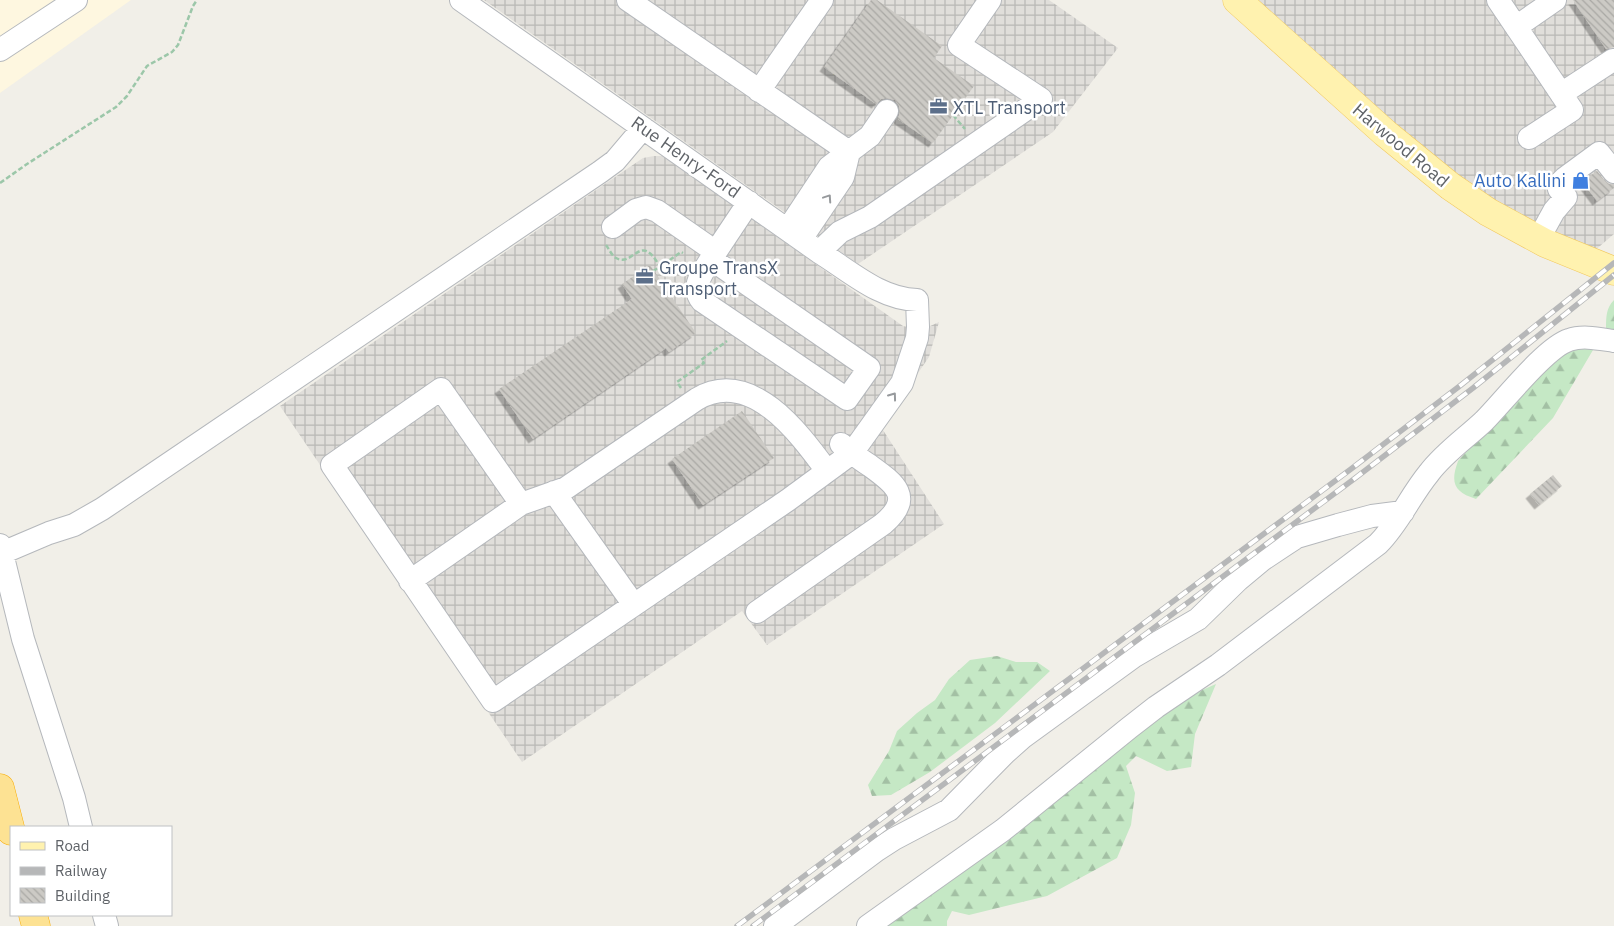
<svg xmlns="http://www.w3.org/2000/svg" width="1614" height="926" font-family="'IBM Plex Sans',sans-serif">
	<style>
		.commercial { fill: #fef7e0 }
		.industrial { fill: url(#industrial-grid) }
		.forest { fill: url(#forest-firs) }
		.building { fill: url(#building-back-hatch); filter: url(#shadow) }
		.lines { fill: none; stroke-linecap: round; stroke-linejoin: round }
		.minor-casing { stroke: #b5b8bc; stroke-width: 24 }
		.major-casing { stroke: #f2c960; stroke-width: 29 }
		.highway-casing { stroke: #f9ab00; stroke-width: 29 }
		.path { stroke: #9cc7a9; stroke-width: 2.5; stroke-dasharray: 5 2.5; stroke-linecap: butt }
		.minor { stroke: #fff; stroke-width: 22 }
		.major { stroke: #fff2af; stroke-width: 28 }
		.highway { stroke: #fde293; stroke-width: 28 }
		.rail-casing { stroke: #b6b7b8; stroke-width: 5.5 }
		.rail { stroke: #fff; stroke-width: 4; stroke-dasharray: 11; stroke-linecap: butt }
		.oneway { stroke: #979a9d }
		.labels { text-anchor: middle; dominant-baseline: central; stroke-width: 5; stroke-linejoin: round; paint-order: stroke }
		.service-label { font-size: 18px; fill: #4e5e75; stroke: #fff; text-anchor: start }
		.street-label { font-size: 18px; fill: #5f6368; stroke: #fff }
		.shop-label { font-size: 18px; fill: #366cbe; stroke: #fff; text-anchor: end }
	</style>
	<defs>
		<pattern id="industrial-grid" width="8" height="8" patternUnits="userSpaceOnUse" patternTransform="scale(1.25)"><rect width="8" height="8" fill="#e0deda"/><path d="M0 4h8M4 0v8" fill="none" stroke="#b9b8b5"/></pattern>
		<pattern id="forest-firs" width="22" height="20" patternUnits="userSpaceOnUse" patternTransform="scale(1.25)"><rect width="22" height="20" fill="#c5e8c5"/><path d="M5 1l3.5 6h-7zM16 11l3.5 6h-7z" fill="#a3c0a4"/></pattern>
		<pattern id="building-back-hatch" width="6" height="6" patternUnits="userSpaceOnUse" patternTransform="scale(1.25)"><rect width="6" height="6" fill="#cccac5"/><path d="M-1 5l2 2M0 0l6 6M5-1l2 2" fill="none" stroke="#a9a8a4"/></pattern>
		<filter id="shadow"><feDropShadow dx="-4.5" dy="4.5" stdDeviation="0" flood-color="#0004"/></filter>
	</defs>
	<rect width="100%" height="100%" fill="#f1efe8"/>
	<path class="commercial" d="M0 0H131L0 93Z"/>
	<path class="industrial" d="M484 0H1049L1118 48 1053 132 858 264Z
		M1254 0H1614V234L1593 252 1573 243 1489 198 1422 149Z
		M654 156H663L903 326 913 328 928 327 939 322 929 357 881 427 944 524 767 645 742 611 522 762 280 406 596 190 643 158Z"/>
	<path class="forest" d="M1614 300V333L1606 329C1606 317 1606 308 1614 300Z
		M1583 343 1593 350 1553 418 1476 499C1454 492 1450 483 1458 461L1524 391 1553 356Z
		M997 656 1016 662H1037L1050 671 995 723 930 772 891 795 872 796 868 785 889 751 897 731 917 713 935 700 949 679 970 660Z
		M1216 684 1195 734 1191 767 1167 771 1136 756 1126 766 1135 793 1131 825 1117 858 1047 896 969 915 952 911 947 921V926H879L1177 701Z"/>
	<path class="building" d="M871 0H877L942 46 934 58 974 86 933 143 898 119 900 111 899 106 895 100 887 98 881 99 876 104 824 67Z
		M1573 0H1614V47L1606 49Z
		M1597 171 1604 180 1609 184 1614 185V188L1597 201 1584 184 1581 186 1579 184Z
		M650 265 696 333 669 352 666 348 533 439 499 389 632 299 622 284Z
		M742 411 774 458 703 505 672 459Z
		M1553 475 1562 486 1539 505 1530 494Z"/>
	<g class="lines">
		<defs>
			<path id="minor" d="M628 0 849 152
				M1498 0 1572 110 1529 138
				M1516 27 1555 0
				M0 50 76 0
				M759 91 822 0
				M1561 94 1613 60
				M613 227 636 210 646 207 657 211 716 252
				M788 229 829 167 870 136 887 111
				M801 239 843 177 849 152
				M1538 240 1554 211 1566 197 1559 189 1558 185 1565 178 1599 153 1614 172
				M819 252 840 232 870 217 1041 99 959 45 990 0
				M711 259 869 368 847 399 702 301C690 287 703 272 711 259L749 202
				M554 492 634 605
				M521 504 566 488 697 399C751 367 799 433 827 471
				M0 545 2 553 49 533 74 525 102 509 600 172 615 161 643 128
				M2 553 23 639 74 798 81 827
				M410 581 521 504 441 389 332 465 493 701 788 500 852 453 902 383 917 338 918 327 917 300C880 299 850 271 819 252L461 0
				M757 612 883 524C915 497 894 483 869 465 859 459 850 451 841 444
				M104 915 107 926
				M775 926 877 850 894 839 949 810 1005 753 1023 737 1133 657 1198 619 1238 580 1262 560 1286 544 1297 537 1338 525 1372 516 1403 512
				M868 926 1003 830 1129 728 1156 707 1218 665 1378 544C1399 523 1410 496 1429 473 1444 453 1466 438 1484 421 1503 402 1546 347 1569 340 1583 335 1600 339 1614 341"/>
			<path id="major" d="M1237 0 1385 133 1450 186 1488 212 1545 243 1614 271"/>
			<path id="highway" d="M0 788 11 831
				M33 915 36 926"/>
		</defs>
		<use href="#minor" class="minor-casing"/>
		<use href="#major" class="major-casing"/>
		<use href="#highway" class="highway-casing"/>
		<path class="path" d="M953 115 965 129
			M0 183 27 164 116 107 127 96 147 66 172 52 178 45 193 6 197 0
			M606 245C609 249 612 256 616 258 634 268 640 230 660 267L681 252 683 253
			M653 271 660 267
			M681 388 677 382 704 363 701 360 727 341"/>
		<use href="#minor" class="minor"/>
		<use href="#major" class="major"/>
		<use href="#highway" class="highway"/>
		<defs>
			<path id="rail" d="M737 926 1351 469 1461 385 1614 263
				M753 926 1354 479 1473 388 1614 275"/>
		</defs>
		<use href="#rail" class="rail-casing"/>
		<use href="#rail" class="rail"/>
	</g>
	<defs><path id="oneway-chevron" d="M-2-3.5L2.5 0L-2 3.5" fill="none" stroke-width="1.6" stroke-linecap="round" stroke-linejoin="round" transform="scale(1.25)"/></defs>
	<g class="oneway">
		<use href="#oneway-chevron" transform="translate(828 198) rotate(-56)"/>
		<use href="#oneway-chevron" transform="translate(893 396) rotate(-54)"/>
	</g>
	<defs>
		<symbol id="office-bare" viewBox="-9 -9 18 18"><path d="M-6-3h4V-5.5h4V-3h4V5H-6ZM-1-4.5V-3h2v-1.5ZM-6 0V1H6V0Z" fill="#5c6f8a" stroke="#fff" stroke-width="2.5" paint-order="stroke"/></symbol>
		<symbol id="shop-bare" viewBox="-9 -9 18 18"><path d="M-5-2.5h2.3a2.7 3.5 0 0 1 5.4 0H5L5.5 6h-11ZM-1.5-2.5h3a1.5 2.3 0 0 0-3 0Z" fill="#3f7fe0" stroke="#fff" stroke-width="2.5" paint-order="stroke"/></symbol>
	</defs>
	<g fill-rule="evenodd">
		<use href="#office-bare" x="926" y="94" width="25" height="25"/>
		<use href="#shop-bare" x="1568" y="168" width="25" height="25"/>
		<use href="#office-bare" x="632" y="264" width="25" height="25"/>
	</g>
	<g class="labels">
		<g class="service-label">
			<text x="953" y="107">XTL Transport</text>
			<text x="659" y="267">Groupe TransX<tspan x="659" dy="21">Transport</tspan></text>
		</g>
		<g class="street-label">
			<text transform="translate(1401 145) rotate(40)">Harwood Road</text>
			<text transform="translate(686 157) rotate(35)">Rue Henry-Ford</text>
		</g>
		<g class="shop-label">
			<text x="1566" y="180">Auto Kallini</text>
		</g>
	</g>
	<rect x="10" y="826" width="162" height="90" fill="#ffffff" stroke="#bfc1c3"/>
	<rect x="20" y="842" width="25" height="8" fill="#fff2af" stroke="#bfc1c3"/>
	<text x="55" y="851" font-size="15" fill="#5f6368">Road</text>
	<rect x="20" y="867" width="25" height="8" fill="#b6b7b8" stroke="#bfc1c3"/>
	<text x="55" y="876" font-size="15" fill="#5f6368">Railway</text>
	<rect x="20" y="888" width="25" height="15" fill="url(#building-back-hatch)" stroke="#bfc1c3"/>
	<text x="55" y="901" font-size="15" fill="#5f6368">Building</text>
</svg>
